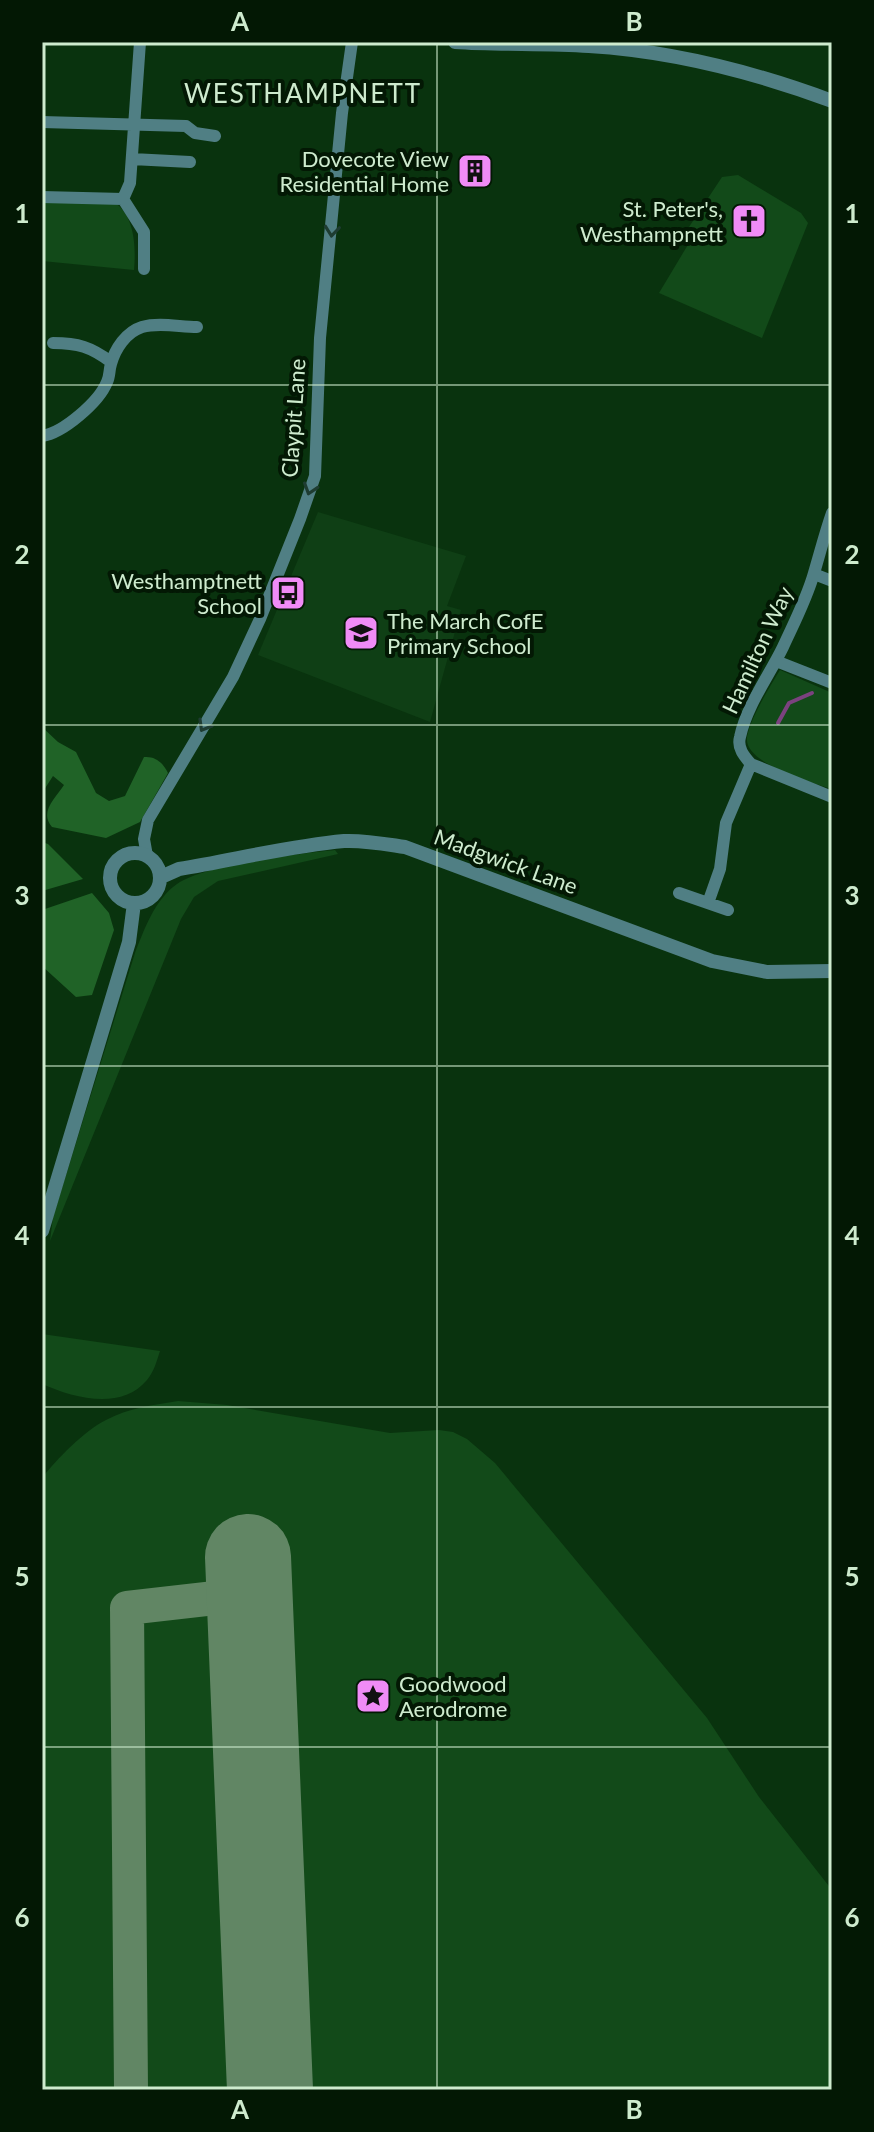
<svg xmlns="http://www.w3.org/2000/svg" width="874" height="2132" font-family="Lato,sans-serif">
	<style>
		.built { fill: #0f3f15 }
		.green { fill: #124a19 }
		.forest { fill: #206327 }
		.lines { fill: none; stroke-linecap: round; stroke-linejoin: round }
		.stream { stroke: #7b427f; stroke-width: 4 }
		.taxiway { stroke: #618664; stroke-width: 34 }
		.runway { stroke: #618664; stroke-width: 86 }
		.minor { stroke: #507f84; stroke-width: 12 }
		.tertiary { stroke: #507f84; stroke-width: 14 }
		.oneway { stroke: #1e3c31 }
		.grid { fill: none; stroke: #ceebce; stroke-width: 2; stroke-opacity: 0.55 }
		.labels { text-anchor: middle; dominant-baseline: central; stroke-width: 8; stroke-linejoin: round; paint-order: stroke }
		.poi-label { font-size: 22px; fill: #ceebce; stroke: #031804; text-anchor: end }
		.street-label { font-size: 22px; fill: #ceebce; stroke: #031804 }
		.quarter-label { font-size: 26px; letter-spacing: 2px; fill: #ceebce; stroke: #031804 }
		.neatline { fill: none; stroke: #ceebce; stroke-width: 3 }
		.grid-label { font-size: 26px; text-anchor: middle; font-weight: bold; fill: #ceebce }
	</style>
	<rect width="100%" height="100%" fill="#09330e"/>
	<path class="built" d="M318 512 466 556 447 606 461 610 430 722 258 655Z"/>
	<path class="green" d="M738 175 801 213 808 223 762 338 659 293 692 238 685 233 722 177Z
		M50 201 115 203C135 216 136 248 134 270L42 261V204Z
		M780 670 832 693V789C812 783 743 763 747 737 751 717 769 688 780 670Z
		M335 850 338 854 218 881 194 897 181 919 50 1241 53 1217 135 953C144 930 155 899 177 884 206 864 298 854 335 850Z
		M42 1334 160 1351C157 1360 154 1372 147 1380 121 1411 74 1398 42 1384Z
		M178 1401 227 1405 390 1433 439 1430 453 1432 467 1439 495 1463 707 1718 759 1797 832 1890V2090H42V1478C57 1459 84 1431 106 1420 128 1408 154 1405 178 1401Z"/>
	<path class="forest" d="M42 727 58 742 76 752 96 793 109 801 125 796 144 757C156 756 163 763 168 773L140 822 106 838 52 827C39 812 55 799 64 785L53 776 42 793Z
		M42 842 48 844 83 879 42 891Z
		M92 893 109 913 114 930 92 995 76 997 42 966V910Z"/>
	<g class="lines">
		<path class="stream" d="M778 723 789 703 812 693"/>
		<path class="taxiway" d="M131 2090 127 1608 250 1594"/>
		<path class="runway" d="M248 1557 270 2090"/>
		<path class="minor" d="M42 122 186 126 195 133 215 136
			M132 159 190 162
			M42 197 123 199
			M123 199 130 183 140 42
			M123 199 144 232V269
			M53 343C78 343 91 347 111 362
			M42 436C63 433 99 402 107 382 110 376 109 370 111 364 115 349 126 332 142 327 159 322 180 327 197 327
			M832 513C825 533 820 553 814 573 807 598 794 623 783 647 769 676 747 705 740 737 737 748 744 756 751 764L832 797
			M814 574 832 581
			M776 661 832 683
			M147 856 144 839 148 820 233 677 260 619 300 519 315 476 320 338 342 113 352 42
			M679 893 728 910
			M708 903 720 869 726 823 751 764"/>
		<path class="tertiary" d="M455 42C499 45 544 43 589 46 672 51 754 72 832 101
			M110 878a25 25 0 1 1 50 0a25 25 0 1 1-50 0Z
			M161 877 179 869C234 860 289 846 344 841 365 840 385 844 405 847L712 961 767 972 832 971
			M42 1231 129 942 134 903"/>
	</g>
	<defs><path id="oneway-chevron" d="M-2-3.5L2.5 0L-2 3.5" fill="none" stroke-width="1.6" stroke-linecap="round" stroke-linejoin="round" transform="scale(2)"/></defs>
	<g class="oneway">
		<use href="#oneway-chevron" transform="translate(332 231) rotate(96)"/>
		<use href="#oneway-chevron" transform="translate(310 489) rotate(108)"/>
		<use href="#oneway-chevron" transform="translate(204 726) rotate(120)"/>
	</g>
	<path class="grid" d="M437 42V2090M42 385H832M42 725H832M42 1066H832M42 1407H832M42 1747H832"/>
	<defs>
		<symbol id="building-square" viewBox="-11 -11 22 22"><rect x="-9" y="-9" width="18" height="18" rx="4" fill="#f08bf6" stroke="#031804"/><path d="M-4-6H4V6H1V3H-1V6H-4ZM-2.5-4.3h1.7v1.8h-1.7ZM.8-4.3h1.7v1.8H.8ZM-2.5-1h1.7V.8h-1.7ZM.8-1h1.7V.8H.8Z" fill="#111"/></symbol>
		<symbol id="church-square" viewBox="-11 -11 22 22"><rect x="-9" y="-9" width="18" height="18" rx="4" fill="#f08bf6" stroke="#031804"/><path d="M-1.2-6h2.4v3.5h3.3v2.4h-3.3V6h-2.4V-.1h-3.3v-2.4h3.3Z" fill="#111"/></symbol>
		<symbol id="bus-square" viewBox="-11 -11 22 22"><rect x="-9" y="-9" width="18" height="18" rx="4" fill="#f08bf6" stroke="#031804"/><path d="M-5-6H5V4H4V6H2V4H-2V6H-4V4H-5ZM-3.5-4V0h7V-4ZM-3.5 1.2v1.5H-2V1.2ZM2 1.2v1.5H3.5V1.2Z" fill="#111"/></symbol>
		<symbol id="school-square" viewBox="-11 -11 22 22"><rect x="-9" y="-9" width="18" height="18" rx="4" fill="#f08bf6" stroke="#031804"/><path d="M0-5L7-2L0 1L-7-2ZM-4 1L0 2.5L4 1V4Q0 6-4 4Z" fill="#111"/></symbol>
		<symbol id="sight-square" viewBox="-11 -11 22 22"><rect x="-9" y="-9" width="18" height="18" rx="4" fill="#f08bf6" stroke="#031804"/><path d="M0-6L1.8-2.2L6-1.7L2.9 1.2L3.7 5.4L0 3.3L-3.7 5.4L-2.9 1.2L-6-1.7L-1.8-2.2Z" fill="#111"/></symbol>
	</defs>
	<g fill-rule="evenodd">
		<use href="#building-square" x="455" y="151" width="40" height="40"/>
		<use href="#church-square" x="729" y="201" width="40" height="40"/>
		<use href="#bus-square" x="268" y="573" width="40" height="40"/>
		<use href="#school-square" x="341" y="613" width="40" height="40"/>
		<use href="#sight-square" x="353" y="1676" width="40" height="40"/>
	</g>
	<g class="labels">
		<g class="poi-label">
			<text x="449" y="158">Dovecote View<tspan x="449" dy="25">Residential Home</tspan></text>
			<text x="723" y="208">St. Peter's,<tspan x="723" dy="25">Westhampnett</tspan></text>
			<text x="262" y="580">Westhamptnett<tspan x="262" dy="25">School</tspan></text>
			<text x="387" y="620" text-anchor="start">The March CofE<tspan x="387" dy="25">Primary School</tspan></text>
			<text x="399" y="1683" text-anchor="start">Goodwood<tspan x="399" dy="25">Aerodrome</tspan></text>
		</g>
		<g class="street-label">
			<text transform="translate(293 418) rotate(-86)">Claypit Lane</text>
			<text transform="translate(757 650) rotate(-65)">Hamilton Way</text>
			<text transform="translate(506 861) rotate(20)">Madgwick Lane</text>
		</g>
		<g class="quarter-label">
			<text x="303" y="93">WESTHAMPNETT</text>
		</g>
	</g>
	<rect width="874" height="2132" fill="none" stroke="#031804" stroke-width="88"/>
	<rect x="44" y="44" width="786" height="2044" class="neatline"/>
	<g class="grid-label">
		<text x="240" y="31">A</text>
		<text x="634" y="31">B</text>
		<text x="22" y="223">1</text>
		<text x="852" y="223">1</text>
		<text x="22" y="564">2</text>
		<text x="852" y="564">2</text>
		<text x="22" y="905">3</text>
		<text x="852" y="905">3</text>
		<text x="22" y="1245">4</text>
		<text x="852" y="1245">4</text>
		<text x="22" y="1586">5</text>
		<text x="852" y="1586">5</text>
		<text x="22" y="1927">6</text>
		<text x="852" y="1927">6</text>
		<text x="240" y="2119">A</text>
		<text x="634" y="2119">B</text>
	</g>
</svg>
